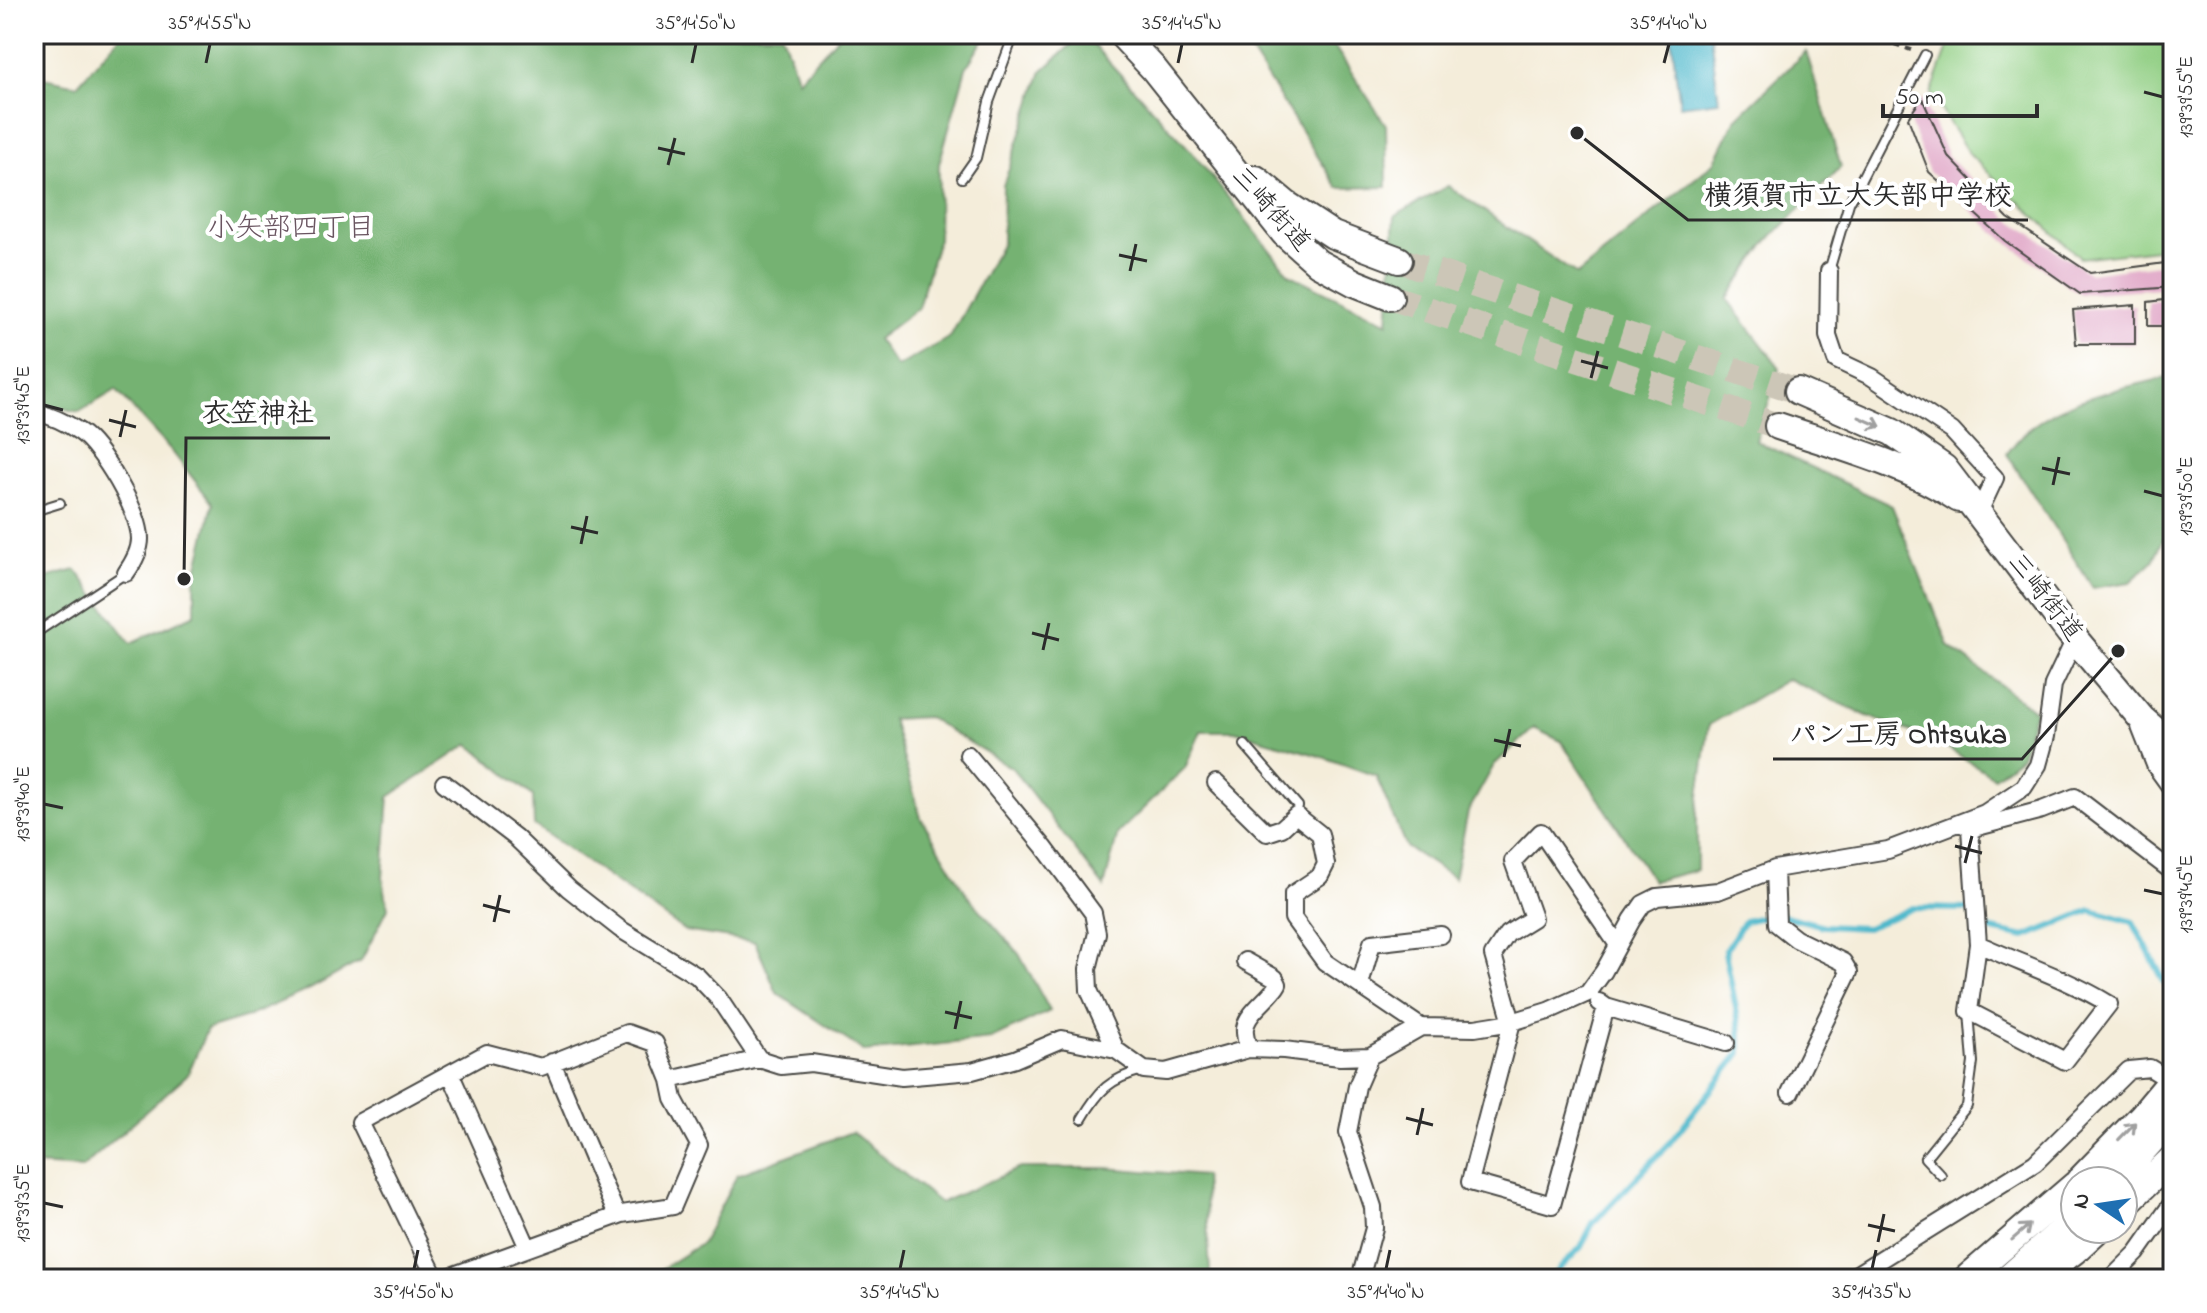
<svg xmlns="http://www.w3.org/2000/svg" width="2207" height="1313" font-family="'Indie Flower','Klee One',sans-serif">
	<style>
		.green { fill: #92cf84; stroke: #5e7d58; stroke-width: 2 }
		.forest { fill: #75b272; stroke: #506e4e; stroke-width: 2 }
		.water { fill: #4eb8cb; stroke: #3c727b; stroke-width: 2 }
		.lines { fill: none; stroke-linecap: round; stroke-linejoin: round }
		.stream { stroke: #4eb8cb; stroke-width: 6 }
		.building { fill: #dfa3c4 }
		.primary-tunnel { stroke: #ccc6b7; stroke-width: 26; stroke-dasharray: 26 13; stroke-linecap: butt }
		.lane-casing { stroke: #494845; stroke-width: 12 }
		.street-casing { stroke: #494845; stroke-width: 20 }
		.primary-casing { stroke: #494845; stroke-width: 30 }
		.path { stroke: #494845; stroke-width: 4; stroke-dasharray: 6 6; stroke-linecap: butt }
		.lane { stroke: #fff; stroke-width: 8 }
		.street { stroke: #fff; stroke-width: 16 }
		.primary { stroke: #fff; stroke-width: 26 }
		.oneway { stroke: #a0a0a0 }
		.ticks { fill: none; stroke: #2b2b2b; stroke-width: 3 }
		.labels { text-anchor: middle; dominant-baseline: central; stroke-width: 8; stroke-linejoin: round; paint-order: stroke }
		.street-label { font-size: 26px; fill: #2b2b2b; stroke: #fff }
		.neighbourhood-label { font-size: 28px; fill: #6a5561; stroke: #fff }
		.leader { fill: none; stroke: #2b2b2b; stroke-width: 3 }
		.callout-dot { fill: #2b2b2b; stroke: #fff; stroke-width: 3 }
		.callout-label { font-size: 28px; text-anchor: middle; font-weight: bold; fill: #2b2b2b; stroke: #fff; stroke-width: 8; stroke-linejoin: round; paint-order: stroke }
		.neatline { fill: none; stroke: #2b2b2b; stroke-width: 3 }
		.ticks-label { font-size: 20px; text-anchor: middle; fill: #2b2b2b }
	</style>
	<rect width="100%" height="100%" fill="#fff"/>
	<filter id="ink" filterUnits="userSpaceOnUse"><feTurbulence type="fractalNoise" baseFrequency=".0125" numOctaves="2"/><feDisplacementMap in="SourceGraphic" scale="16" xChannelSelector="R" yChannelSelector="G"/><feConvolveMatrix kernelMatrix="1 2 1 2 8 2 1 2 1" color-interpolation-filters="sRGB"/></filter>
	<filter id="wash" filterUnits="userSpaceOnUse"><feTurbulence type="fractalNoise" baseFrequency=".006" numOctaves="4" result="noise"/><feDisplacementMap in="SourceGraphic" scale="32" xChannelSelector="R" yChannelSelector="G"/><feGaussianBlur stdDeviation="1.8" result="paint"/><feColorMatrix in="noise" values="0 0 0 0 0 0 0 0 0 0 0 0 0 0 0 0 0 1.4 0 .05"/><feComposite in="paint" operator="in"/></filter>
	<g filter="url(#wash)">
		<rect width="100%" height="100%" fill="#f4edda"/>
		<path class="green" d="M1953 34H2173V247L2080 258 1969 154 1931 94Z"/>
		<path class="forest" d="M122 34H782L798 80 840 34H987L966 68 939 164 938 239 918 308 877 339 897 367 950 337 1002 243 1003 186 1042 71 1083 34 1191 151 1289 274 1388 323 1395 216 1448 186 1577 275 1714 163 1735 120 1806 51 1841 167 1766 243 1727 299 1780 368 1756 441 1892 506 1949 646 2035 711 2021 756 1994 777 1935 740 1867 716 1788 679 1709 725 1697 811V870L1653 881 1561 741 1534 728 1494 765 1468 812 1454 878 1406 847 1376 776 1323 757 1235 731H1201L1185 768 1118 833 1104 887 1012 768 927 717 892 719 921 818 968 896 1019 954 1050 1011 991 1039 865 1052 777 993 755 942 685 931 534 825 533 796 469 744 389 797 383 878 388 908 361 961 310 989 244 1018 207 1029 188 1074 82 1168 34 1165V773L46 733H34V581L76 570 131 643 195 614V579L213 504 170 449 116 390 79 412 34 402V76L77 85Z
			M1236 34H1321L1336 49 1386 125 1387 187 1338 188 1246 45Z
			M2173 376V519L2153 561 2130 582 2093 588 2007 454C2042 400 2114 391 2173 376Z
			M852 1132 940 1203 1020 1168H1106L1204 1176 1210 1271 1206 1279H646L702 1243 737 1175Z"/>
		<path class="water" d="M1671 34H1710L1719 101 1680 106Z"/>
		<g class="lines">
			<path class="stream" d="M1981 922 1988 929 2025 937 2091 910 2133 922 2165 983H2173
				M1550 1279 1581 1247 1593 1223 1668 1145 1740 1053V1029L1725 952 1744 921 1777 914 1824 926 1867 928 1913 908 1968 909 1973 914"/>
		</g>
		<g id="blocks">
			<path class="building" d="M1922 98 1948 156 2008 218 2090 273 2173 262V287L2080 294 2005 241 1929 172 1908 118Z
				M2173 299V326H2148V302Z
				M2135 305V344H2076L2073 310Z"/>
		</g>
	</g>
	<g filter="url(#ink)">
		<use href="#blocks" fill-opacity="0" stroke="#494845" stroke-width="2"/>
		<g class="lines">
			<path class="primary-tunnel" d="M1399 260 1798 391
				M1390 297 1778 426"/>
			<defs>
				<path id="lane" d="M962 178 976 158 989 102 1014 34
					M1829 271 1849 203 1925 55
					M34 511 60 503
					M34 634 126 573
					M1245 745 1298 806 1296 815
					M1082 1119C1099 1090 1109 1079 1143 1070
					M1941 1175 1925 1158 1967 1106 1973 1062 1969 1012"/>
				<path id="street" d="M1829 271 1828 336 1836 360 1872 377 1952 431 1995 478 1979 512
					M34 412C49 415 67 423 80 432 101 446 140 512 140 539 140 551 133 563 126 573
					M968 755 1044 847 1093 913 1097 933 1088 969 1089 990 1116 1050
					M444 783 515 837 569 889 620 929 697 976 719 999 759 1059
					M1216 783 1267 833 1282 828 1296 815 1320 834 1326 864 1320 876 1293 894V918L1325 962 1421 1027
					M1962 823 1970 829 1978 944 1969 1011 2065 1061 2109 1004C2068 979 2022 964 1978 944
					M1970 829 2042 810 2075 797 2173 872
					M1775 869 1777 924 1796 939 1843 962 1849 972 1790 1093
					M1245 961 1275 978 1278 984C1270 999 1248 1011 1245 1028 1244 1034 1247 1043 1248 1049
					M1360 985 1372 943 1441 935
					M1599 1002 1606 1007 1726 1043
					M1606 1007 1552 1205 1470 1182 1512 1022 1493 955 1507 934 1533 918 1513 861 1541 832 1618 945
					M552 1062 617 1216
					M451 1075 528 1248
					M670 1080 759 1059 781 1066 811 1063 902 1077 972 1071 1015 1059 1062 1039 1116 1050 1144 1070 1166 1072 1248 1049 1284 1050 1340 1057 1370 1056 1421 1027 1475 1028 1512 1022 1548 1011 1588 993 1604 971 1632 920 1643 904 1657 897 1718 891 1775 869 1888 850 1985 813 2024 787 2038 765 2046 736 2053 685 2075 639
					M436 1279 360 1122 487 1053 541 1067 627 1033 655 1043 670 1080 674 1099 699 1145 673 1206 622 1214 443 1279
					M1360 1279 1374 1228 1373 1207 1348 1132 1357 1086 1370 1056
					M1849 1279 2035 1163 2129 1070 2150 1068 2171 1081
					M2111 1279 2137 1253 2173 1202"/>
				<path id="primary" d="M1121 34 1153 68 1284 233 1318 263 1355 283 1390 297
					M1256 179 1286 204 1333 235 1399 260
					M1798 391 1892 432 1944 468 2069 632 2142 719 2173 746
					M1778 426C1839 447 1904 463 1959 499
					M2145 726 2160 764 2173 782
					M2079 1181 2142 1116 2173 1079
					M2115 1181 2173 1117
					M2123 1206 2173 1158
					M1966 1279 2075 1185
					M2007 1279 2075 1219
					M2037 1279 2074 1251 2098 1229"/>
			</defs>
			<use href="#lane" class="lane-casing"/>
			<use href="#street" class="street-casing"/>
			<use href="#primary" class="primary-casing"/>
			<path class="path" d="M1876 34 1875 37 1911 50"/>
			<use href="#lane" class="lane"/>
			<use href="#street" class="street"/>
			<use href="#primary" class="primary"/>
		</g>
		<defs><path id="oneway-shaft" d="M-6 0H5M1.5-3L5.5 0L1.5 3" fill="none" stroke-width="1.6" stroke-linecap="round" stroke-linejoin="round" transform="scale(2)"/></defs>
		<g class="oneway">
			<use href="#oneway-shaft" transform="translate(1870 422) rotate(24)"/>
			<use href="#oneway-shaft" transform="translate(2127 1131) rotate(-46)"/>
			<use href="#oneway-shaft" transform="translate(2021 1232) rotate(-41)"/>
		</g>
	</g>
	<path class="ticks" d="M206 63 210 44M692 63 696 44M1178 63 1182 44M1664 63 1669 44M2144 92 2163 97M658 148 685 154M668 165 675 138M1119 255 1147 261M1130 271 1136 244M1581 361 1608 368M1591 378 1598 351M44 405 63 410M109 420 136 427M120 437 126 410M2042 468 2070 474M2053 485 2059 457M2144 491 2163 496M571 527 598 533M581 544 587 516M1032 633 1059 640M1043 650 1049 623M1494 740 1521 746M1504 757 1510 729M44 804 63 808M1955 846 1982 853M1965 863 1972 836M2144 890 2163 894M483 905 510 912M494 922 500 895M945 1012 972 1018M955 1029 961 1001M1406 1118 1433 1125M1417 1135 1423 1108M44 1203 63 1207M1868 1225 1895 1231M1878 1242 1884 1214M414 1269 418 1250M900 1269 904 1250M1386 1269 1390 1250M1872 1269 1876 1250"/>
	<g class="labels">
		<g class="street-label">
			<text transform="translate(1270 210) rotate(48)">三崎街道</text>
			<text transform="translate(2044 598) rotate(52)">三崎街道</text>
		</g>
		<g class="neighbourhood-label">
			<text x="291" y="229">小矢部四丁目</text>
		</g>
	</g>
	<path class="leader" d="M1577 133L1688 220H2028M184 579L186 438H330M2118 651L2022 759H1773"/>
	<g class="callout-dot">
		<circle cx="1577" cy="133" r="8"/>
		<circle cx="184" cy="579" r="8"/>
		<circle cx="2118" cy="651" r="8"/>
	</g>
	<g class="callout-label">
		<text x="1858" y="204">横須賀市立大矢部中学校</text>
		<text x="258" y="422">衣笠神社</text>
		<text x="1898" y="743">パン工房 Ohtsuka</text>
	</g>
	<rect width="2207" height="1313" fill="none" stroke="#fff" stroke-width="88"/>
	<g transform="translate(2099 1205) rotate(283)"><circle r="38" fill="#ffffff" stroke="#aaaaaa" stroke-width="2"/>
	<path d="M0-6L14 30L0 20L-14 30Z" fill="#1f6fb2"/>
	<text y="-12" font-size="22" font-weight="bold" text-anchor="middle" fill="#2b2b2b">N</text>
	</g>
	<path d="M1883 104v12h154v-12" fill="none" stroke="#2b2b2b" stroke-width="4"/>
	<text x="1895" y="104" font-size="24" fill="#2b2b2b" stroke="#ffffff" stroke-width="6" paint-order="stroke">50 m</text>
	<rect x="44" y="44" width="2119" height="1225" class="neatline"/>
	<g class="ticks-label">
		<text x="210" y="29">35°14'55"N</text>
		<text x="696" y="29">35°14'50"N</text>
		<text x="1182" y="29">35°14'45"N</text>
		<text x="1669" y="29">35°14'40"N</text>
		<text transform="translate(2185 97) rotate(-90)" y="7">139°39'55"E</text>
		<text transform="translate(22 405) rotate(-90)" y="7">139°39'45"E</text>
		<text transform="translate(2185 496) rotate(-90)" y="7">139°39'50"E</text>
		<text transform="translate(22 804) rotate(-90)" y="7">139°39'40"E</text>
		<text transform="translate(2185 894) rotate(-90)" y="7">139°39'45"E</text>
		<text transform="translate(22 1203) rotate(-90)" y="7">139°39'35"E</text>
		<text x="414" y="1298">35°14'50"N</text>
		<text x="900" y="1298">35°14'45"N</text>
		<text x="1386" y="1298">35°14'40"N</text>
		<text x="1872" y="1298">35°14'35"N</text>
	</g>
</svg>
